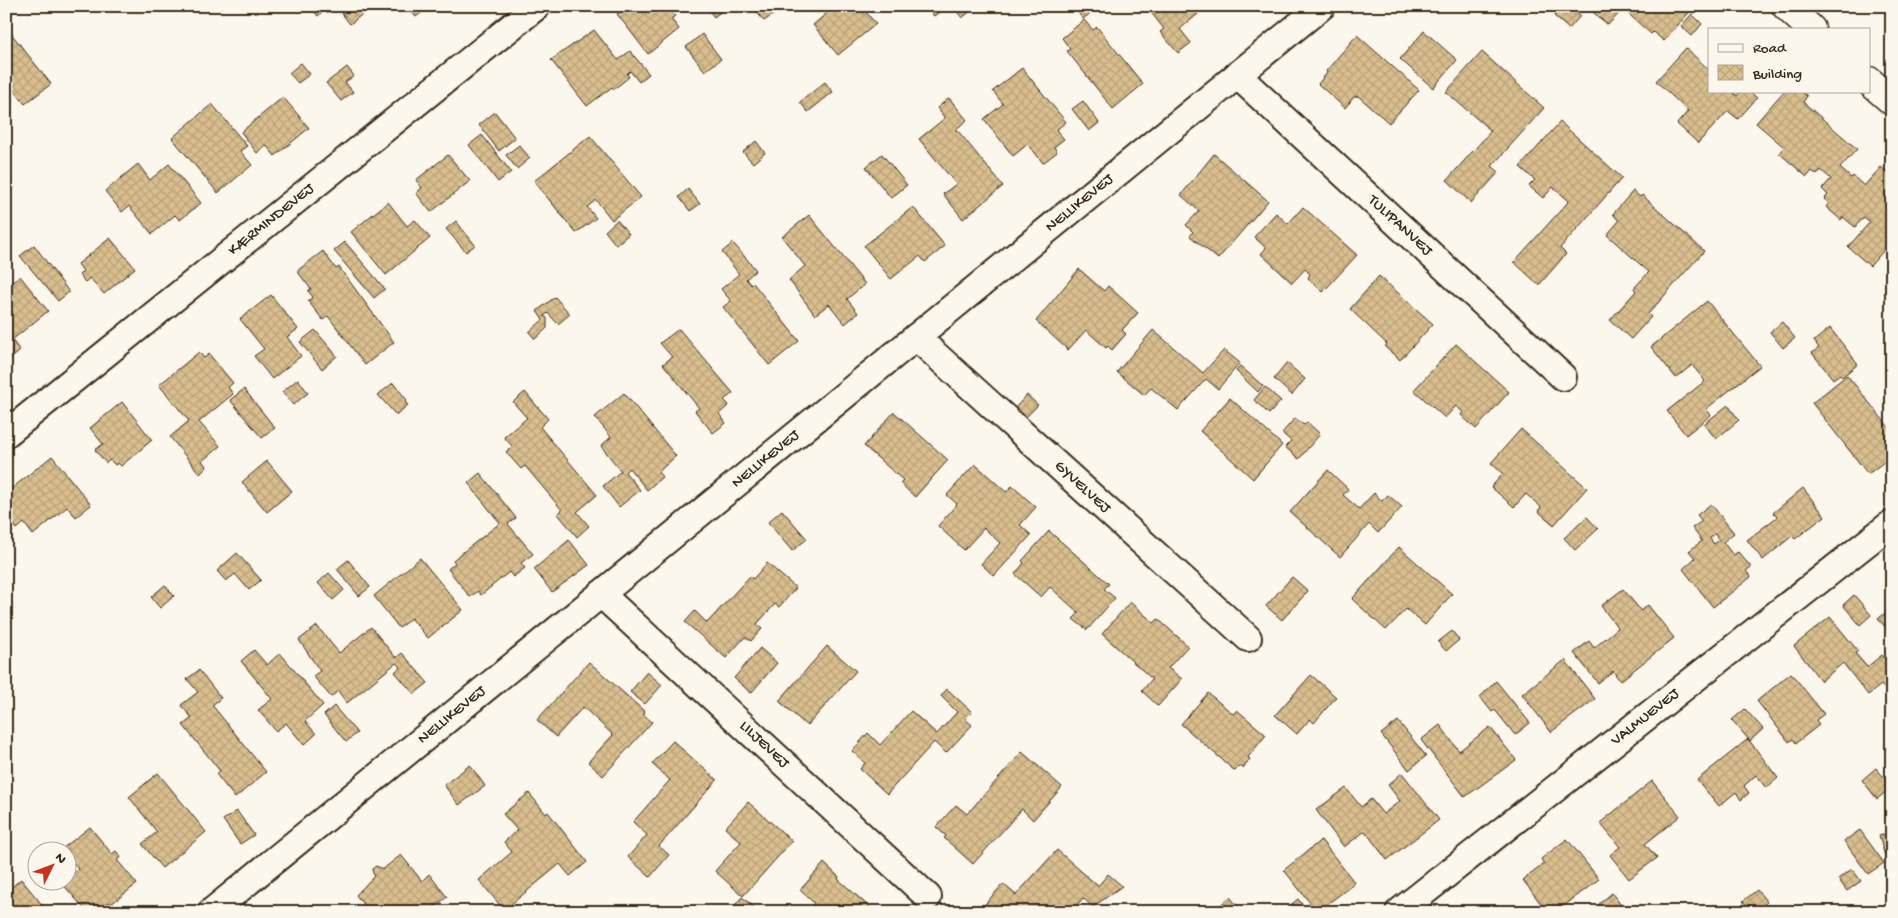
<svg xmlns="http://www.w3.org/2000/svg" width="1898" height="918" font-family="'Gochi Hand',sans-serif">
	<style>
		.building { fill: url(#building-cross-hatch); stroke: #3b2a1e; fill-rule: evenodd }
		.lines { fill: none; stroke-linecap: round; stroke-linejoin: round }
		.minor-casing { stroke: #3b2a1e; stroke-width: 30 }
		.tertiary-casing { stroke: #3b2a1e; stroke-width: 31 }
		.minor { stroke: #fbf7ec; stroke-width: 26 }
		.tertiary { stroke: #fbf7ec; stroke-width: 28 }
		.labels { text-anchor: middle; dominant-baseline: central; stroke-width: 4; stroke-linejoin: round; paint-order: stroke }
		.street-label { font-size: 16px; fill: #3b2a1e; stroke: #fbf7ec }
	</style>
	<defs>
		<pattern id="building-cross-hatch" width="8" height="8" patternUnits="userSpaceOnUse" patternTransform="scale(1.25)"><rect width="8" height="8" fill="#d9be8e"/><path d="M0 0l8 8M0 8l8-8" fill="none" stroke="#bba37a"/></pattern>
	</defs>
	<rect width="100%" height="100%" fill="#fbf7ec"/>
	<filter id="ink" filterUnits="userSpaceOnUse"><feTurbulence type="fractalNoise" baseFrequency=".02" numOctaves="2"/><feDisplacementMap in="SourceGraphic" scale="10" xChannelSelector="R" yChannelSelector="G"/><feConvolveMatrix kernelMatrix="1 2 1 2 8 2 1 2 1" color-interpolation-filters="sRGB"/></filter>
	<g filter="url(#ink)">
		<path class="building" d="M310 6H329L318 16Z
			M336 6H367L369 9 350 24Z
			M407 6H430L416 17Z
			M627 6H667L675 16 671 19 679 29 648 54 617 14Z
			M705 6H728L714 17Z
			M752 6H768L774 14 764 21Z
			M835 6H861L876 24 838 55 813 25Z
			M926 6H947L934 16Z
			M953 6H969L972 10 962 18Z
			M1073 6H1093L1096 9 1083 19Z
			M1146 6H1192L1198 14 1180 29 1191 43 1178 53 1160 32 1164 29Z
			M1562 6H1569L1580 16 1569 29 1554 16Z
			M1586 6H1691L1693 8 1664 41 1653 32 1651 34 1623 9 1608 25Z
			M1692 14 1702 24 1692 36 1681 26Z
			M1084 20 1093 30 1097 27 1143 84 1113 109 1067 51 1070 49 1062 38Z
			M6 27 51 84 25 104 6 80Z
			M594 30 618 60 630 51 649 74 639 82 630 71 627 74 629 77 614 89 612 87 587 106 551 60Z
			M1424 31 1457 60 1433 88 1400 59Z
			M702 34 721 59 705 71 686 47Z
			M1357 35 1419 90 1389 123 1358 96 1354 97 1345 108 1318 84 1327 73 1326 71Z
			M1686 48 1709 70V91H1733L1737 96 1741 91H1749L1757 98 1738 119 1728 111 1698 143 1677 124 1688 111 1656 81Z
			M1482 52 1544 108 1492 166 1499 172 1471 203 1447 180 1491 131 1446 92Z
			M301 63 310 74 298 83 289 73Z
			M347 67 354 76 345 82 353 92 341 101 326 83Z
			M1022 68 1066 122 1056 130 1064 139 1054 147 1057 152 1043 163 1028 144 1013 156 984 119 1003 104 993 91Z
			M825 82 833 92 808 112 800 102Z
			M1784 91H1801L1807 96 1803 102 1857 149 1840 168 1851 178 1853 176 1864 186 1881 167 1892 177V241L1870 266 1848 247 1870 222 1864 217 1855 227 1843 217 1841 220 1826 207 1829 203 1824 199 1828 195 1822 189 1831 179 1821 170 1817 175 1812 171 1807 177 1779 153 1784 147 1756 123Z
			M283 97 309 128 275 156 266 145 257 153 241 132Z
			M949 98 967 120 955 130 958 131 1003 186 963 219 943 194 956 184 919 139 945 118 937 108Z
			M1083 101 1099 123 1089 131 1072 109Z
			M212 104 247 146 240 151 252 165 218 193 172 138Z
			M495 112 515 138 499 151 479 125Z
			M1560 122 1622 178 1560 248 1566 254 1539 285 1514 262 1569 201 1553 187 1543 198 1529 186 1535 180 1520 167Z
			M482 135 511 172 498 182 469 145Z
			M590 136 641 197 612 220 596 200 587 207 596 218 576 233 534 181Z
			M756 141 765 153 753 163 743 152Z
			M519 145 530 158 517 169 506 155Z
			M882 154 907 185 891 198 866 167Z
			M1214 154 1268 201 1218 259 1190 236 1193 232 1186 225 1199 211 1181 195Z
			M448 155 470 181 431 212 416 193 422 188 416 180Z
			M138 164 150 180 169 164 201 203 180 220 175 215 152 234 129 206 122 212 105 191Z
			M688 189 700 204 690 211 679 197Z
			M1633 191 1640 197 1642 195 1704 251 1648 314 1651 317 1631 339 1610 320 1636 291 1634 288 1649 272 1607 235 1619 221 1613 214Z
			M388 202 407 226 415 220 430 238 386 275 351 232Z
			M913 207 945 246 925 262 920 256 891 279 864 246Z
			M1303 207 1357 255 1323 292 1308 278 1310 274 1305 269 1292 283 1261 254 1266 248 1254 237 1276 213 1288 224Z
			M809 215 865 284 847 299 858 313 845 324 829 304 815 315 789 280 805 266 782 237Z
			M617 220 629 234 616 245 605 231Z
			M456 221 475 245 466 252 446 229Z
			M110 238 135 268 104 294 90 278 85 282 79 275 83 271 78 264Z
			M345 242 385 289 374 298 334 251Z
			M733 243 756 270 746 279 751 285 753 283 799 341 769 365 723 307 731 301 721 289 739 274 722 252Z
			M34 245 69 292 58 301 20 256Z
			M323 251 336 269 339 267 394 342 365 365 328 316 323 320 308 301 313 297 308 291 311 289 297 271Z
			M1079 269 1104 291 1108 286 1138 313 1122 330 1126 334 1112 350 1108 346 1106 348 1086 330 1068 350 1036 321Z
			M20 276 48 311 12 340 20 351 6 363V287Z
			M1379 276 1433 324 1400 360 1385 347 1387 344 1350 309Z
			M271 295 298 329 287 337 301 356 272 379 254 356 264 349 240 319Z
			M555 297 570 314 558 324 548 313 544 316 547 318V328L535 339 529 332 543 320 537 311Z
			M1707 301 1760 366 1706 409 1711 415 1686 435 1667 411 1705 381 1692 365 1676 378 1651 347Z
			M1782 322 1795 338 1783 348 1770 332Z
			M1830 328 1858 364 1842 377 1840 374 1833 379 1812 353 1819 348 1814 341Z
			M679 329 733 393 724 400 729 405 719 414 726 423 713 433 695 411 699 408 663 364 672 357 660 343Z
			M315 330 337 356 322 369 300 342Z
			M1153 330 1203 373 1224 350 1240 363 1218 389 1206 379 1178 410 1151 388 1144 395 1117 372Z
			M1456 344 1509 392 1476 429 1461 415 1463 412 1456 406 1445 418 1414 390Z
			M199 352 204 358 209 354 233 383 228 387 233 394 199 422 220 446 202 461 207 467 200 474 170 437 189 421 159 385Z
			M1287 363 1305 379 1292 395 1274 379Z
			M1240 366 1263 386 1258 392 1236 371Z
			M1847 375 1892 431V456L1868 474 1812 403Z
			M298 379 308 393 293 405 282 392Z
			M393 383 407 400 405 402 408 405 396 415 378 395Z
			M1265 387 1281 401 1269 414 1254 400Z
			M244 389 275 428 262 438 230 400Z
			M525 392 548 419 540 427 597 495 577 512 589 526 577 537 558 514 562 510 525 466 521 469 506 452 512 446 504 437 527 418 513 402Z
			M624 393 676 456 658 472 662 477 647 490 629 468 625 472 640 490 619 507 603 486 621 471 601 446 611 437 595 417Z
			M1027 395 1038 405 1026 417 1015 408Z
			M1230 398 1282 445 1253 479 1200 431Z
			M122 402 152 440 121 466 118 463 115 465 110 460 106 463 95 450 103 444 90 428Z
			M1728 405 1739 420 1716 439 1704 424Z
			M894 412 948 460 915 497 900 483 903 480 864 446Z
			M1295 418 1304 425 1307 422 1320 434 1299 459 1285 447 1291 441 1282 433Z
			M1521 429 1587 488 1554 525 1538 511 1541 507 1526 494 1514 507 1491 487 1503 474 1491 463Z
			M52 456 91 505 76 517 67 507 33 535 24 523 17 529 6 516V512L11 508 6 503V493Z
			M267 461 292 491 267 512 242 482Z
			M975 464 1006 492 1012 486 1036 507 1020 525 1031 535 994 576 981 564 1000 543 984 528 964 550 938 526 957 504 947 495Z
			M1328 470 1348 489 1343 495 1359 509 1374 493 1382 501 1388 495 1402 507 1378 533 1369 524 1340 557 1290 512Z
			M480 473 516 518 508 524 533 554 521 563 525 568 513 577 509 572 481 595 478 591 470 597 448 569 455 563 453 560 500 523 468 483Z
			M1803 488 1825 516 1795 539 1792 536 1763 560 1747 540 1777 517 1773 513Z
			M1711 504 1734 533 1723 542 1733 555 1738 552 1751 567 1746 571 1751 577 1713 607 1683 569 1695 558 1689 551 1702 541 1692 528 1702 521 1697 515ZM1715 534 1719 540 1714 544 1710 538Z
			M782 510 807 539 792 551 768 522Z
			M1587 517 1598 529 1575 550 1564 538Z
			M1049 531 1109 584 1104 589 1115 598 1087 630 1073 619 1079 613 1050 587 1041 597 1015 574 1024 563 1022 561Z
			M569 540 589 565 552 592 534 569Z
			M1399 547 1452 594 1425 625 1406 609 1386 630 1352 599Z
			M237 553 261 580 249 590 235 574 226 581 217 571Z
			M420 558 463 610 428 638 411 618 399 628 374 596Z
			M348 560 370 587 359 596 337 569Z
			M767 563 796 588 779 607 775 604 757 624 762 629 751 641 745 637 726 658 685 622 695 611 707 623 750 576 753 579Z
			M329 573 344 590 333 600 318 583Z
			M1292 577 1308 591 1282 620 1266 606Z
			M165 585 174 596 160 608 151 597Z
			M1623 589 1641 611 1648 605 1674 638 1620 681 1613 671 1598 683 1574 653 1589 641 1594 648 1618 628 1601 606Z
			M1854 595 1871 615 1860 625 1843 605Z
			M1130 602 1154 623 1158 619 1188 646 1168 668 1182 679 1158 706 1142 691 1152 679 1102 634Z
			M1892 607V634L1878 619Z
			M1830 617 1858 651 1855 653 1867 667 1882 655 1892 668V687L1890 685 1885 689 1881 685 1868 695 1843 663 1821 681 1794 646Z
			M317 626 339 653 371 627 396 658 402 653 428 683 414 694 395 672 400 667 396 663 347 703 338 691 331 697 313 676 320 671 299 640Z
			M1452 631 1459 640 1446 651 1438 642Z
			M827 646 856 671 807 726 779 701Z
			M760 648 777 663 751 693 734 678Z
			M254 650 267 665 280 653 323 705 305 721 316 734 304 745 286 723 276 731 258 710 272 699 241 661Z
			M1565 660 1595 699 1551 732 1522 694Z
			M589 662 645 712 643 714 652 722 603 776 588 762 613 735 583 707 556 737 537 720Z
			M199 670 221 698 212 705 266 772 235 798 216 774 220 771 183 725 192 718 181 705 198 692 187 679Z
			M647 672 662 685 645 704 630 692Z
			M1791 673 1824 714 1816 720 1819 725 1796 743 1793 739 1789 742 1757 701Z
			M1311 675 1336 697 1314 723 1310 719 1297 734 1275 715Z
			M1496 681 1530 723 1515 735 1495 710 1492 712 1480 697Z
			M947 689 972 712 965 719 972 725 946 753 934 742 887 794 860 769 865 763 852 751 868 733 880 745 911 711 937 734 957 712 941 696Z
			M1208 693 1233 714 1237 710 1266 735 1248 757 1250 759 1243 768 1240 766 1235 771 1181 724Z
			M334 706 357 733 346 742 324 715Z
			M1745 709 1763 729 1750 741 1732 720Z
			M1398 721 1426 756 1409 770 1381 734Z
			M1440 725 1459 751 1490 727 1516 760 1465 797 1421 740Z
			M1748 739 1778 778 1766 788 1756 775 1744 786 1749 793 1741 800 1736 792 1719 806 1697 780Z
			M673 741 717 780 659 846 669 855 650 877 628 857 647 835 633 822 670 780 652 764Z
			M1022 752 1062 787 1033 820 1022 809 973 864 944 838 946 836 936 827 956 805 967 814Z
			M470 765 485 786 459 805 444 785Z
			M1876 768 1892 787 1877 799 1862 780Z
			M158 773 206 832 162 868 142 844 157 832 129 797Z
			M1402 773 1439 820 1387 860 1365 831 1344 847 1316 810 1346 788 1361 807 1371 799 1383 814 1400 801 1388 785Z
			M1652 781 1680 816 1645 844 1657 858 1629 879 1610 855 1620 847 1600 823Z
			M529 793 546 814 548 812 587 862 570 876 560 864 504 910 479 880 512 852 504 842 517 830 503 814Z
			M748 802 792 841 743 896 715 871 741 842 725 828Z
			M237 811 254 835 240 844 223 820Z
			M90 827 112 854 116 851 121 857 117 860 137 884 111 904 109 902 96 912H87L61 882 68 880V877L78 869 68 856V850L62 849Z
			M1860 830 1884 863 1868 874 1844 841Z
			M1892 832V876H1891L1879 836Z
			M1567 839 1599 879 1556 912H1547L1523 880 1544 864 1541 859Z
			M1321 840 1355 883 1317 912 1284 870Z
			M1057 850 1098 886 1108 874 1122 886 1093 907 1083 898 1071 912H978L1003 884 1016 895Z
			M401 855 422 881 429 874 447 897 429 912H387L383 907 376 912H369L356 895 374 876 372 869 376 866 383 869Z
			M824 863 839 877 838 879 875 912H807L814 903 800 890Z
			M1852 869 1861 881 1847 891 1838 879Z
			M21 879 48 912H6V892Z
			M1757 890 1767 902 1756 912H1752L1743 901Z
			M1612 893 1626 912H1605L1599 904Z
			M742 897 755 908 752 912H729Z
			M1230 897 1243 912H1212Z
			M1298 899 1308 912H1282Z"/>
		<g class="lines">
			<defs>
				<g id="minor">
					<path id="s1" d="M1237 75 1563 377"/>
					<path id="s2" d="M916 337 1248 638"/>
					<path id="s3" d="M6 434 537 6"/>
					<path id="s4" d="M601 594 928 897"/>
					<path id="s5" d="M211 912 1322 6"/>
					<path id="s6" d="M1399 912 1892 523"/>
				</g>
				<path id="tertiary" d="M1786 6 1811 29
					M1869 81 1892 101"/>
			</defs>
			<use href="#minor" class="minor-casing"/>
			<use href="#tertiary" class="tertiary-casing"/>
			<use href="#minor" class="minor"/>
			<use href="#tertiary" class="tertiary"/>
		</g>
	</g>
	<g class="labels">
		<g class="street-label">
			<text stroke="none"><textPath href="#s5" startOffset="1121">NELLIKEVEJ</textPath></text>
			<text stroke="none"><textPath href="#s3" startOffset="341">KÆRMINDEVEJ</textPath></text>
			<text stroke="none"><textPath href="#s1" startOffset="222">TULIPANVEJ</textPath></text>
			<text stroke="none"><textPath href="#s5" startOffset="716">NELLIKEVEJ</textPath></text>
			<text stroke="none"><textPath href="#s2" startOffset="224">GYVELVEJ</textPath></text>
			<text stroke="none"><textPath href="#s5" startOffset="311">NELLIKEVEJ</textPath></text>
			<text stroke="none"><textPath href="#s6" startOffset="314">VALMUEVEJ</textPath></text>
			<text stroke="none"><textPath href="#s4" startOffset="222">LILJEVEJ</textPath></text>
		</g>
	</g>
	<rect width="1898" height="918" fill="none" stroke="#fbf7ec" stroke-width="25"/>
	<rect x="12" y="12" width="1873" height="893" fill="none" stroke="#3b2a1e" stroke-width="2" filter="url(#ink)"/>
	<rect x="1708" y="28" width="162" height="65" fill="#fbf7ec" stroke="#aea59a"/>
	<rect x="1718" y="44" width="25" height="8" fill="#fbf7ec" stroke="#aea59a"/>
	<text x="1753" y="52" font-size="15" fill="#3b2a1e">Road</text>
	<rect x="1718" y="65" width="25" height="15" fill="url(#building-cross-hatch)" stroke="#aea59a"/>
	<text x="1753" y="78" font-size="15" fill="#3b2a1e">Building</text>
	<g transform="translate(52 866) rotate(48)"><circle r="24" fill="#fbf7ec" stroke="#aea59a"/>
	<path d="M0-4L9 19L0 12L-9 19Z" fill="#c8321e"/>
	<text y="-8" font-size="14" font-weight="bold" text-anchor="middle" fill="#3b2a1e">N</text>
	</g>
</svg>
